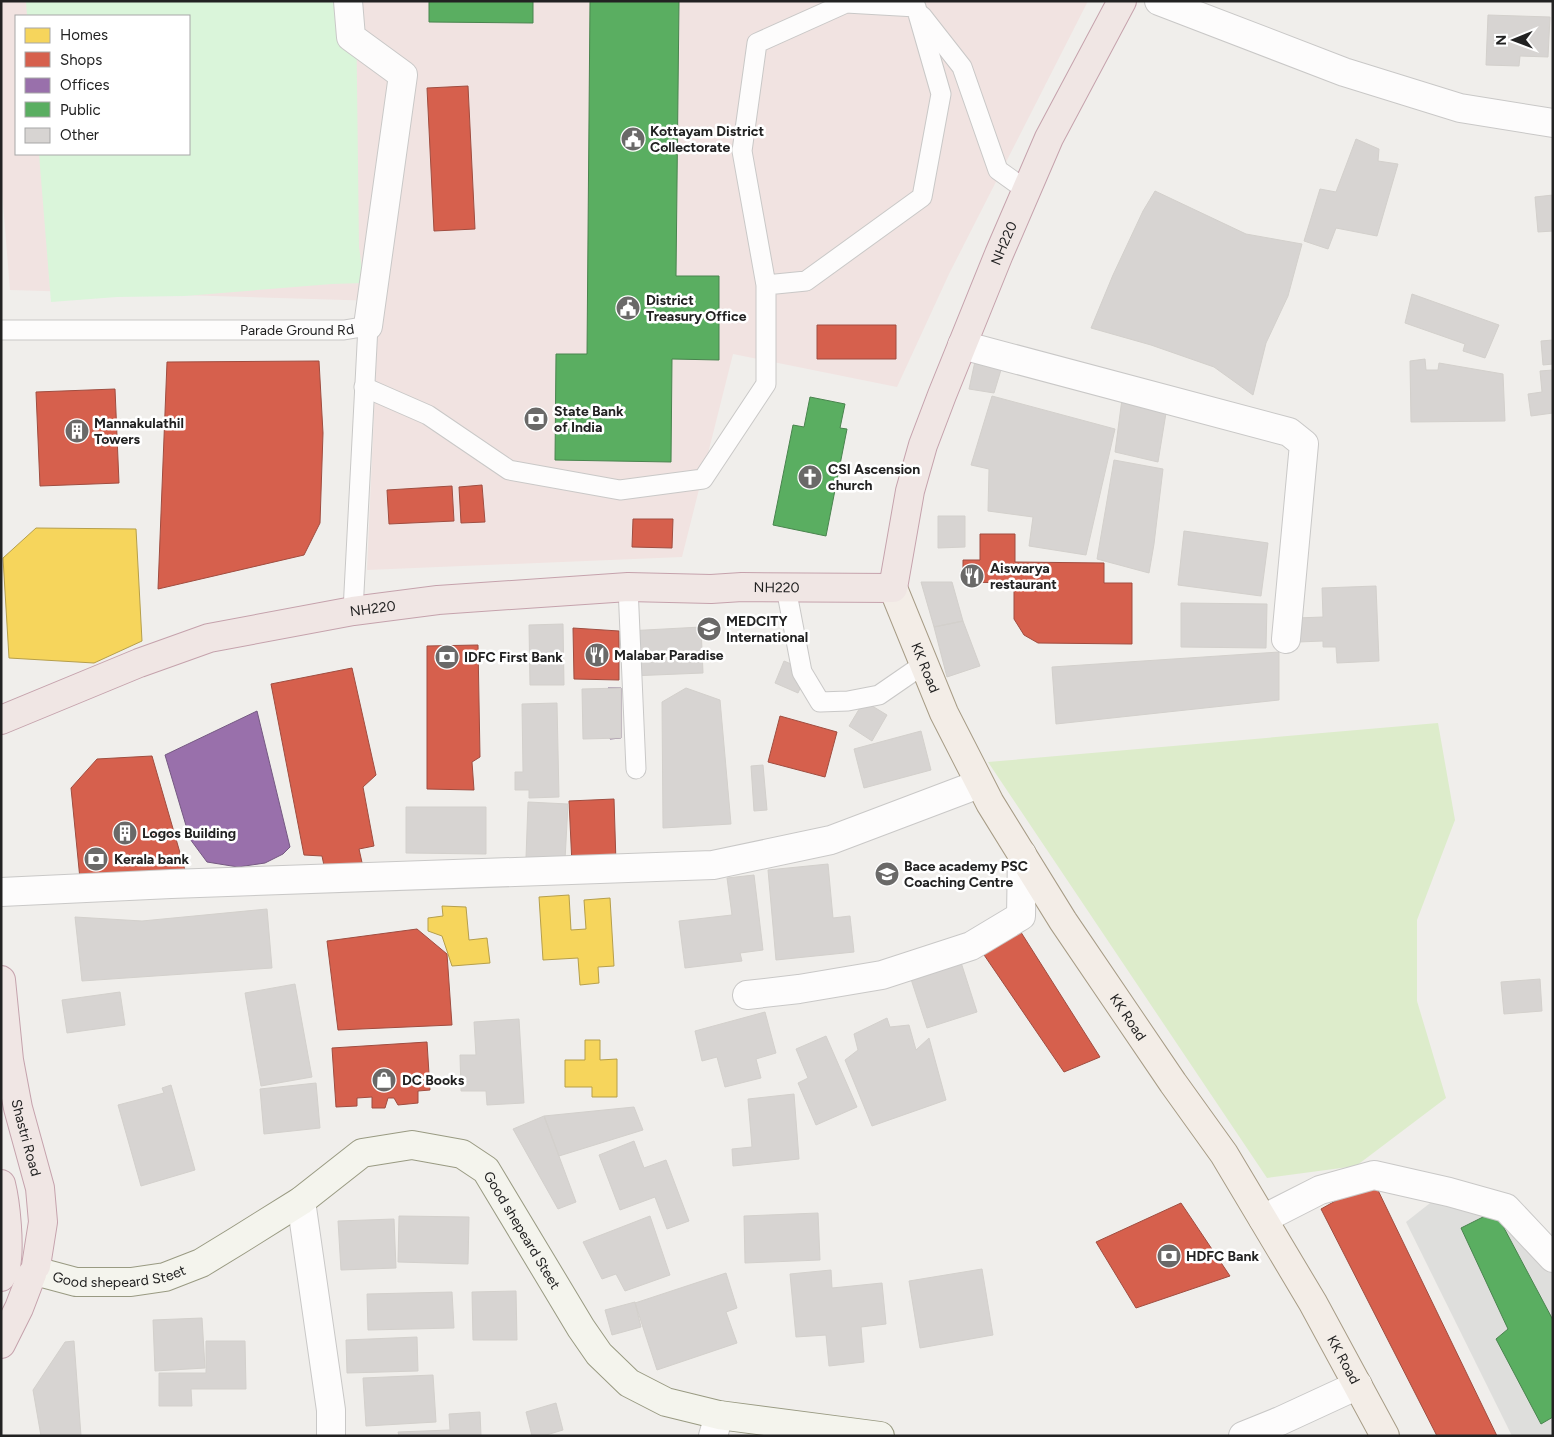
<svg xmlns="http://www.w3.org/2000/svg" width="1554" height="1437" font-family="Figtree,sans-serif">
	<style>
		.commercial { fill: #f1e3e1; fill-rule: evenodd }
		.religious { fill: #dededc }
		.grass { fill: #ddeccb }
		.park { fill: #daf5da }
		.homes { fill: #f6d55c; stroke: #b69f4b }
		.shops { fill: #d6604d; stroke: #a04d40 }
		.offices { fill: #9970ab; stroke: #755982 }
		.public { fill: #5aae61; stroke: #49844e }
		.building { fill: #d7d4d2; stroke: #d3d0cc }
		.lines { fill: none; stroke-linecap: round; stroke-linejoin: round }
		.service-casing { stroke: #c9c8c7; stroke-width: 21 }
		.minor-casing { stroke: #c9c8c7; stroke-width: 30 }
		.tertiary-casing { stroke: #c9c8c7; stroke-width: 30 }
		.secondary-casing { stroke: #999a82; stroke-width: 30 }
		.primary-casing { stroke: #a79c86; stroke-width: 30 }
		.trunk-casing { stroke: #c5a2ac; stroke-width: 30 }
		.service { stroke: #fdfcfc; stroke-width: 19 }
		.minor { stroke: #fdfcfc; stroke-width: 28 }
		.tertiary { stroke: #fdfcfc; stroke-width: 28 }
		.secondary { stroke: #f4f4ed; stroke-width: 28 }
		.primary { stroke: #f3ede7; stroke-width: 28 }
		.trunk { stroke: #f0e6e4; stroke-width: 28 }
		.labels { text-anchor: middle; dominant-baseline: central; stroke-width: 5; stroke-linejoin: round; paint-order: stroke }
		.poi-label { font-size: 14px; font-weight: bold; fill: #222; stroke: #fff; text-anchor: start }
		.street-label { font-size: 14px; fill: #222; stroke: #fff }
	</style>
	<rect width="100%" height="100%" fill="#f0eeeb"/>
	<path class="commercial" d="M1 1H1088L949 274 897 387 733 354 682 557 367 570 379 301 10 290 1 179ZM16 16H189V154H16Z"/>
	<path class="religious" d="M1439 1196 1506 1218 1553 1271V1436H1512L1406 1222Z"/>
	<path class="grass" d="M1438 723 1455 820 1417 920V1001L1446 1098 1356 1166 1267 1178 988 762Z"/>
	<path class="park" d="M26 1H356L359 247 364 283 332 284 185 296 117 297 51 302 39 154H189V16H27Z"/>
	<path class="homes" d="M36 528 136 529 142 641 94 663 9 658 3 558Z
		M569 895 571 930 586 929 584 900 610 898 614 966 598 967 599 983 580 985 578 958 543 960 539 897Z
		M442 906 466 907 469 940 487 938 490 963 452 966 442 936 428 931V918L443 916Z
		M585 1040H600V1060L617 1059V1097H592V1087H565V1060H585Z"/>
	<path class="shops" d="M468 86 475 229 434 231 427 88Z
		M817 325H896V359H817Z
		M319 361 323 433 320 523 304 555 158 589 167 362Z
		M115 389 119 483 40 486 36 392Z
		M482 485 485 522 461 523 459 487Z
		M452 486 454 521 389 524 387 490Z
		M633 519H673L672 548 632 547Z
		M980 534H1015V562L1104 563V583H1132V644L1038 643 1024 635 1014 619V583L963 582V560H980Z
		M573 628 619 631V680L574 679Z
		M478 645 480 757 472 762 474 790 427 789V646Z
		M352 668 376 775 363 787 374 846 359 849 363 867 326 875 322 856 304 855 271 684Z
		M780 716 837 732 825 777 768 762Z
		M152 756 187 877 80 879 71 788 97 759Z
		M614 799 616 863 572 865 569 801Z
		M1017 926 1100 1057 1064 1072 980 949Z
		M417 929 447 954 452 1025 338 1030 327 941Z
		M427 1042 430 1090 418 1091V1103L398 1105 394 1098H388L385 1108H372V1097L357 1098V1106L336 1107 332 1048Z
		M1373 1180 1497 1436H1437L1321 1209Z
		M1181 1203 1230 1276 1136 1308 1096 1242Z"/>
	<path class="offices" d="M608 688H621V720L608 721Z
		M257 711 290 847 283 854 265 863 238 867 207 862 190 839 165 755Z
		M621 720V738L610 739 608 721Z"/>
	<path class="public" d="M429 1H533V23L429 22Z
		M590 1H679L676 276H719V360L672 359 671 462 555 460 556 354H587Z
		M810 397 845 404 840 428 847 429 826 536 773 525 793 425 804 427Z
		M1495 1211 1553 1320V1417L1541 1424 1496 1339 1508 1329 1461 1228Z"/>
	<path class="building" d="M1488 15 1550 17 1548 57 1520 56 1519 66 1486 65Z
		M1356 139 1379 149 1378 161 1398 164 1377 236 1336 228 1328 249 1304 241 1320 189 1336 192Z
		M1155 191 1246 234 1302 244 1288 296 1266 343 1253 395 1214 367 1151 345 1091 328 1113 275 1143 211Z
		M1553 195V231L1538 232 1535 197Z
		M1412 294 1499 325 1485 358 1463 351 1465 344 1405 323Z
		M1553 340V364L1543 365 1541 341Z
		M977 352 1004 360 994 393 969 389Z
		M1425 359 1426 370H1438L1439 363 1503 374 1505 421 1411 422 1410 361Z
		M1553 370V413L1531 416 1528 394 1542 392 1540 371Z
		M992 396 1115 429 1086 555 1029 546 1033 517 988 511 989 469 971 465Z
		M1122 399 1166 413 1158 462 1115 452Z
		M1114 460 1163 469 1154 544 1149 573 1097 559Z
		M938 516H965V547L938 548Z
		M1184 531 1268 543 1261 596 1178 585Z
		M921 582H952L963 621 934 627Z
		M1376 586 1379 661 1337 663 1336 647H1323V641L1298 642 1297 618 1323 617 1322 588Z
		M1181 603 1267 604 1266 648 1181 647Z
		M963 621 980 666 947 677 934 627Z
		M563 624 564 685H530L529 625Z
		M701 627 703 673 630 676 627 631Z
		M1279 652V700L1056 724 1052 667Z
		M784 661 808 671 798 693 775 683Z
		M621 688V738L583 739 582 689Z
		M686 688 720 700 731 824 663 828 662 702Z
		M864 701 887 715 872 741 849 726Z
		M557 703 559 797 529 798V790H515V772H523L522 704Z
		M921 731 931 770 864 788 854 749Z
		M763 765 767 810 754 811 751 766Z
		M528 802 568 804 565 860 526 858Z
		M406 807H486V854L406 853Z
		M828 864 833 918 850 916 854 952 776 960 768 870Z
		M754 875 763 950 740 953 742 961 685 968 679 921 732 915 727 878Z
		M267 909 272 968 82 981 75 917 142 921Z
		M957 950 977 1012 927 1028 907 967Z
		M1540 979 1542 1011 1504 1014 1501 982Z
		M295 984 312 1077 261 1086 245 993Z
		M120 992 125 1025 67 1033 62 1000Z
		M765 1012 776 1053 756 1059 761 1078 725 1087 717 1057 702 1061 695 1031Z
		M887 1018 890 1027 909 1025 916 1050 929 1038 946 1100 872 1126 845 1060 858 1050 854 1034Z
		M519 1019 524 1103 487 1105 486 1091H461L460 1055H476L474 1022Z
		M826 1036 857 1107 816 1125 798 1083 808 1078 796 1049Z
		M316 1083 320 1128 264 1134 260 1089Z
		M171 1085 195 1170 141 1186 118 1105 164 1093 162 1088Z
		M794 1094 799 1159 733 1166 732 1149 752 1147 748 1099Z
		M634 1107 643 1130 559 1156 544 1116Z
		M544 1116 576 1202 558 1209 513 1129Z
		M634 1141 644 1168 666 1160 689 1221 667 1229 655 1197 620 1210 599 1155Z
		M818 1213 820 1260 745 1263 744 1216Z
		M399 1216 469 1217 468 1264 398 1262Z
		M650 1216 670 1275 625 1291 616 1274 602 1279 583 1242Z
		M394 1219 396 1268 341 1270 338 1221Z
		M982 1269 993 1335 920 1348 909 1281Z
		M831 1270 832 1288 882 1283 886 1324 861 1327 864 1362 829 1366 826 1335 796 1337 790 1274Z
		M726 1273 737 1308 726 1312 737 1343 657 1370 635 1303Z
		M516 1291 517 1340H473L472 1292Z
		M452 1292 454 1328 368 1330 367 1294Z
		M635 1302 641 1327 612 1335 605 1310Z
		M202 1318 205 1368 155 1371 153 1320Z
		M417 1337 418 1371 347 1373 346 1340Z
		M74 1341 81 1436H41L33 1390 65 1342Z
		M206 1341H245L246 1389H191L192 1406H159V1373H206Z
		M433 1375 436 1422 366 1426 363 1378Z
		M556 1403 563 1430 543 1436H532L526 1412Z
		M480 1412 481 1436H399L398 1432 450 1430 449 1414Z"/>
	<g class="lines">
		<defs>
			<g id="service">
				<path d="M922 16 962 67 998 170 1026 190"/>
				<path id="s1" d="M1 330H344L368 326 353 611"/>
				<path d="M364 387 428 415 509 470 620 490 703 479 766 384V285L742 151 757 43 846 3 916 7 941 94 922 197 806 281 766 285"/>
				<path d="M628 587 636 769"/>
				<path d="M786 588 802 672 820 702 848 701 879 695 924 664"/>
			</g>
			<path id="minor" d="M348 1 351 37 403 75 368 326
				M1159 1 1344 72 1460 108 1553 123
				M962 345 1289 432 1304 444 1286 639
				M1 892 171 884 713 865 831 840 979 784
				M747 995 799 989 882 975 971 946 1021 916 1022 854
				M301 1201 331 1410V1436
				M1263 1219 1320 1190 1374 1175 1449 1192 1506 1208 1553 1258
				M713 1436 719 1415"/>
			<path id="tertiary" d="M1243 1436 1280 1421 1358 1385"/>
			<g id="secondary">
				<path id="s2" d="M35 1271 76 1282H131L165 1277 201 1263 237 1241 301 1201 362 1153 412 1145 462 1154 486 1170 581 1328 599 1354 629 1383 666 1402 719 1415 880 1436"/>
			</g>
			<g id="primary">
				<path id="s3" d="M893 588 944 713 990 803 1063 921 1173 1083 1224 1154 1313 1303 1385 1436"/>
			</g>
			<g id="trunk">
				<path id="s4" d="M1 720 139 663 209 638 353 611 438 600 628 587 711 589 742 587 893 588 910 491 923 445 942 395 999 254 1049 138 1122 1"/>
				<path id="s5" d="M1 980 9 1060 18 1108 40 1188 43 1222 36 1266"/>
				<path d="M1 1184C6 1204 10 1246 6 1266 6 1270 3 1273 1 1277"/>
				<path d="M1 1344 19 1308 32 1274"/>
			</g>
		</defs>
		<use href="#service" class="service-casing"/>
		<use href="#minor" class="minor-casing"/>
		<use href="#tertiary" class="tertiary-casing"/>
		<use href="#secondary" class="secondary-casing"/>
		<use href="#primary" class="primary-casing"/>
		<use href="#trunk" class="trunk-casing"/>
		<use href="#service" class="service"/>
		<use href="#minor" class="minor"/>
		<use href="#tertiary" class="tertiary"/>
		<use href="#secondary" class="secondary"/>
		<use href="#primary" class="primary"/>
		<use href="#trunk" class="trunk"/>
	</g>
	<defs>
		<symbol id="civic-disc" viewBox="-11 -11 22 22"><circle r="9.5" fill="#6a6968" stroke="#fff"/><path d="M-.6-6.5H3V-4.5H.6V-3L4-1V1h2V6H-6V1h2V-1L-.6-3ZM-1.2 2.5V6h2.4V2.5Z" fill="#fff"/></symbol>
		<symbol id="bank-disc" viewBox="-11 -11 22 22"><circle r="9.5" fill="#6a6968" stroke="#fff"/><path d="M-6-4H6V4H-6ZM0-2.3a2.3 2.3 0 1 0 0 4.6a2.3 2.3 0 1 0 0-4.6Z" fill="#fff"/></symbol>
		<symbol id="building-disc" viewBox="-11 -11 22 22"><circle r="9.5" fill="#6a6968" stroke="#fff"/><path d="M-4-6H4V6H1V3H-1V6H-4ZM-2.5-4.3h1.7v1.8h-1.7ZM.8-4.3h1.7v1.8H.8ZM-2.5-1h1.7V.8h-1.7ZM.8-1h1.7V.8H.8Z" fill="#fff"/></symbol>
		<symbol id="church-disc" viewBox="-11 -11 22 22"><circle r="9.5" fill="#6a6968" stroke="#fff"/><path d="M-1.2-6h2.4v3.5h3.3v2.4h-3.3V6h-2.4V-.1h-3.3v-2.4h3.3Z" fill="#fff"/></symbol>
		<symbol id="restaurant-disc" viewBox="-11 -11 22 22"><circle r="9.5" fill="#6a6968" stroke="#fff"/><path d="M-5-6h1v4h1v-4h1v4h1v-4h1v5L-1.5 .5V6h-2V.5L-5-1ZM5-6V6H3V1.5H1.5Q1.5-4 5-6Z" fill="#fff"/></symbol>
		<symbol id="university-disc" viewBox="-11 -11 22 22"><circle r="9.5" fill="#6a6968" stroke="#fff"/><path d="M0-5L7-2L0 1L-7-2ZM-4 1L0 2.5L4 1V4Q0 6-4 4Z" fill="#fff"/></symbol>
		<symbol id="school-disc" viewBox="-11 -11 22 22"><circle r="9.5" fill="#6a6968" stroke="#fff"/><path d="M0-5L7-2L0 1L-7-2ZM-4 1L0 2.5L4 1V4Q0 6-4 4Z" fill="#fff"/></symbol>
		<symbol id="shop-disc" viewBox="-11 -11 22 22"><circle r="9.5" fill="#6a6968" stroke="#fff"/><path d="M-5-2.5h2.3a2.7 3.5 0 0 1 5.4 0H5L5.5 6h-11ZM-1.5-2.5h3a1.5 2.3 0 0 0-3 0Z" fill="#fff"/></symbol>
	</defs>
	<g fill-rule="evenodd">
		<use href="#civic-disc" x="619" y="125" width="28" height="28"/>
		<use href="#civic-disc" x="614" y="294" width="28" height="28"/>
		<use href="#bank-disc" x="522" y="405" width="28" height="28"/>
		<use href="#building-disc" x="63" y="417" width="28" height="28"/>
		<use href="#church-disc" x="796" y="463" width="28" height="28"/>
		<use href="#restaurant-disc" x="958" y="562" width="28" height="28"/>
		<use href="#university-disc" x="695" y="615" width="28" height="28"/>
		<use href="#restaurant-disc" x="583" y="641" width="28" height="28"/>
		<use href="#bank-disc" x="433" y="643" width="28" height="28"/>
		<use href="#building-disc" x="111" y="819" width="28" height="28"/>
		<use href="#bank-disc" x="82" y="845" width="28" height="28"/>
		<use href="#school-disc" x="873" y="860" width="28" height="28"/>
		<use href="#shop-disc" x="370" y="1066" width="28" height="28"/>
		<use href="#bank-disc" x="1155" y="1242" width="28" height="28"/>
	</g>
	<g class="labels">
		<g class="poi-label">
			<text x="650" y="131">Kottayam District<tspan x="650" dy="16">Collectorate</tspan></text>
			<text x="646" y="300">District<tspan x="646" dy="16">Treasury Office</tspan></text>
			<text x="554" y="411">State Bank<tspan x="554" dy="16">of India</tspan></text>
			<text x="94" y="423">Mannakulathil<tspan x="94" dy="16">Towers</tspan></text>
			<text x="828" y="469">CSI Ascension<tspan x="828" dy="16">church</tspan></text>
			<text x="990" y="568">Aiswarya<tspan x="990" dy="16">restaurant</tspan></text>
			<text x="726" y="621">MEDCITY<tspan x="726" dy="16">International</tspan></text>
			<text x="614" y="655">Malabar Paradise</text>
			<text x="464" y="657">IDFC First Bank</text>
			<text x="142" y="833">Logos Building</text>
			<text x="114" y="859">Kerala bank</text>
			<text x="904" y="866">Bace academy PSC<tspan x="904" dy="16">Coaching Centre</tspan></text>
			<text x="402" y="1080">DC Books</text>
			<text x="1186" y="1256">HDFC Bank</text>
		</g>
		<g class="street-label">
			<text stroke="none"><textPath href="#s4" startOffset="1275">NH220</textPath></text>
			<text stroke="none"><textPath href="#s1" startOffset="296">Parade Ground Rd</textPath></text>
			<text stroke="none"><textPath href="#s4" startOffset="795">NH220</textPath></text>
			<text stroke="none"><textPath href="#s4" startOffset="390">NH220</textPath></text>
			<text stroke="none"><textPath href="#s3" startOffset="86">KK Road</textPath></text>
			<text stroke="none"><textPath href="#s3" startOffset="491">KK Road</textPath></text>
			<text stroke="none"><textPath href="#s5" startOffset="160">Shastri Road</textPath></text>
			<text stroke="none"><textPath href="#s2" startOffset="566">Good shepeard Steet</textPath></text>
			<text stroke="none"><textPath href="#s2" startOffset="86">Good shepeard Steet</textPath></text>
			<text stroke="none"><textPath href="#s3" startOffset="896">KK Road</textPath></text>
		</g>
	</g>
	<rect width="1554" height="1437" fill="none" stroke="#222222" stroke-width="5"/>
	<rect x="15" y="15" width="175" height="140" fill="#ffffff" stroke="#a7a7a7"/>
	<rect x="25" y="28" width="25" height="15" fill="#f6d55c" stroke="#a7a7a7"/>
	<text x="60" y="40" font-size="15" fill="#222222">Homes</text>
	<rect x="25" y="52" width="25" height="15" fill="#d6604d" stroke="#a7a7a7"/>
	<text x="60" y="65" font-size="15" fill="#222222">Shops</text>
	<rect x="25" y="78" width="25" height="15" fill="#9970ab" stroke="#a7a7a7"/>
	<text x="60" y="90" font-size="15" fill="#222222">Offices</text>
	<rect x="25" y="102" width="25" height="15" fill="#5aae61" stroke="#a7a7a7"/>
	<text x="60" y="115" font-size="15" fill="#222222">Public</text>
	<rect x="25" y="128" width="25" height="15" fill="#d7d4d2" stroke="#a7a7a7"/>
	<text x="60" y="140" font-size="15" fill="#222222">Other</text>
	<g transform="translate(1514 40) rotate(269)" stroke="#ffffff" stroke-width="4" paint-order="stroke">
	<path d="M0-4L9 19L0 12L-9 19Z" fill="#222222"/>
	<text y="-8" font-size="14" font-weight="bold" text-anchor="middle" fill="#222222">N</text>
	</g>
</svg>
